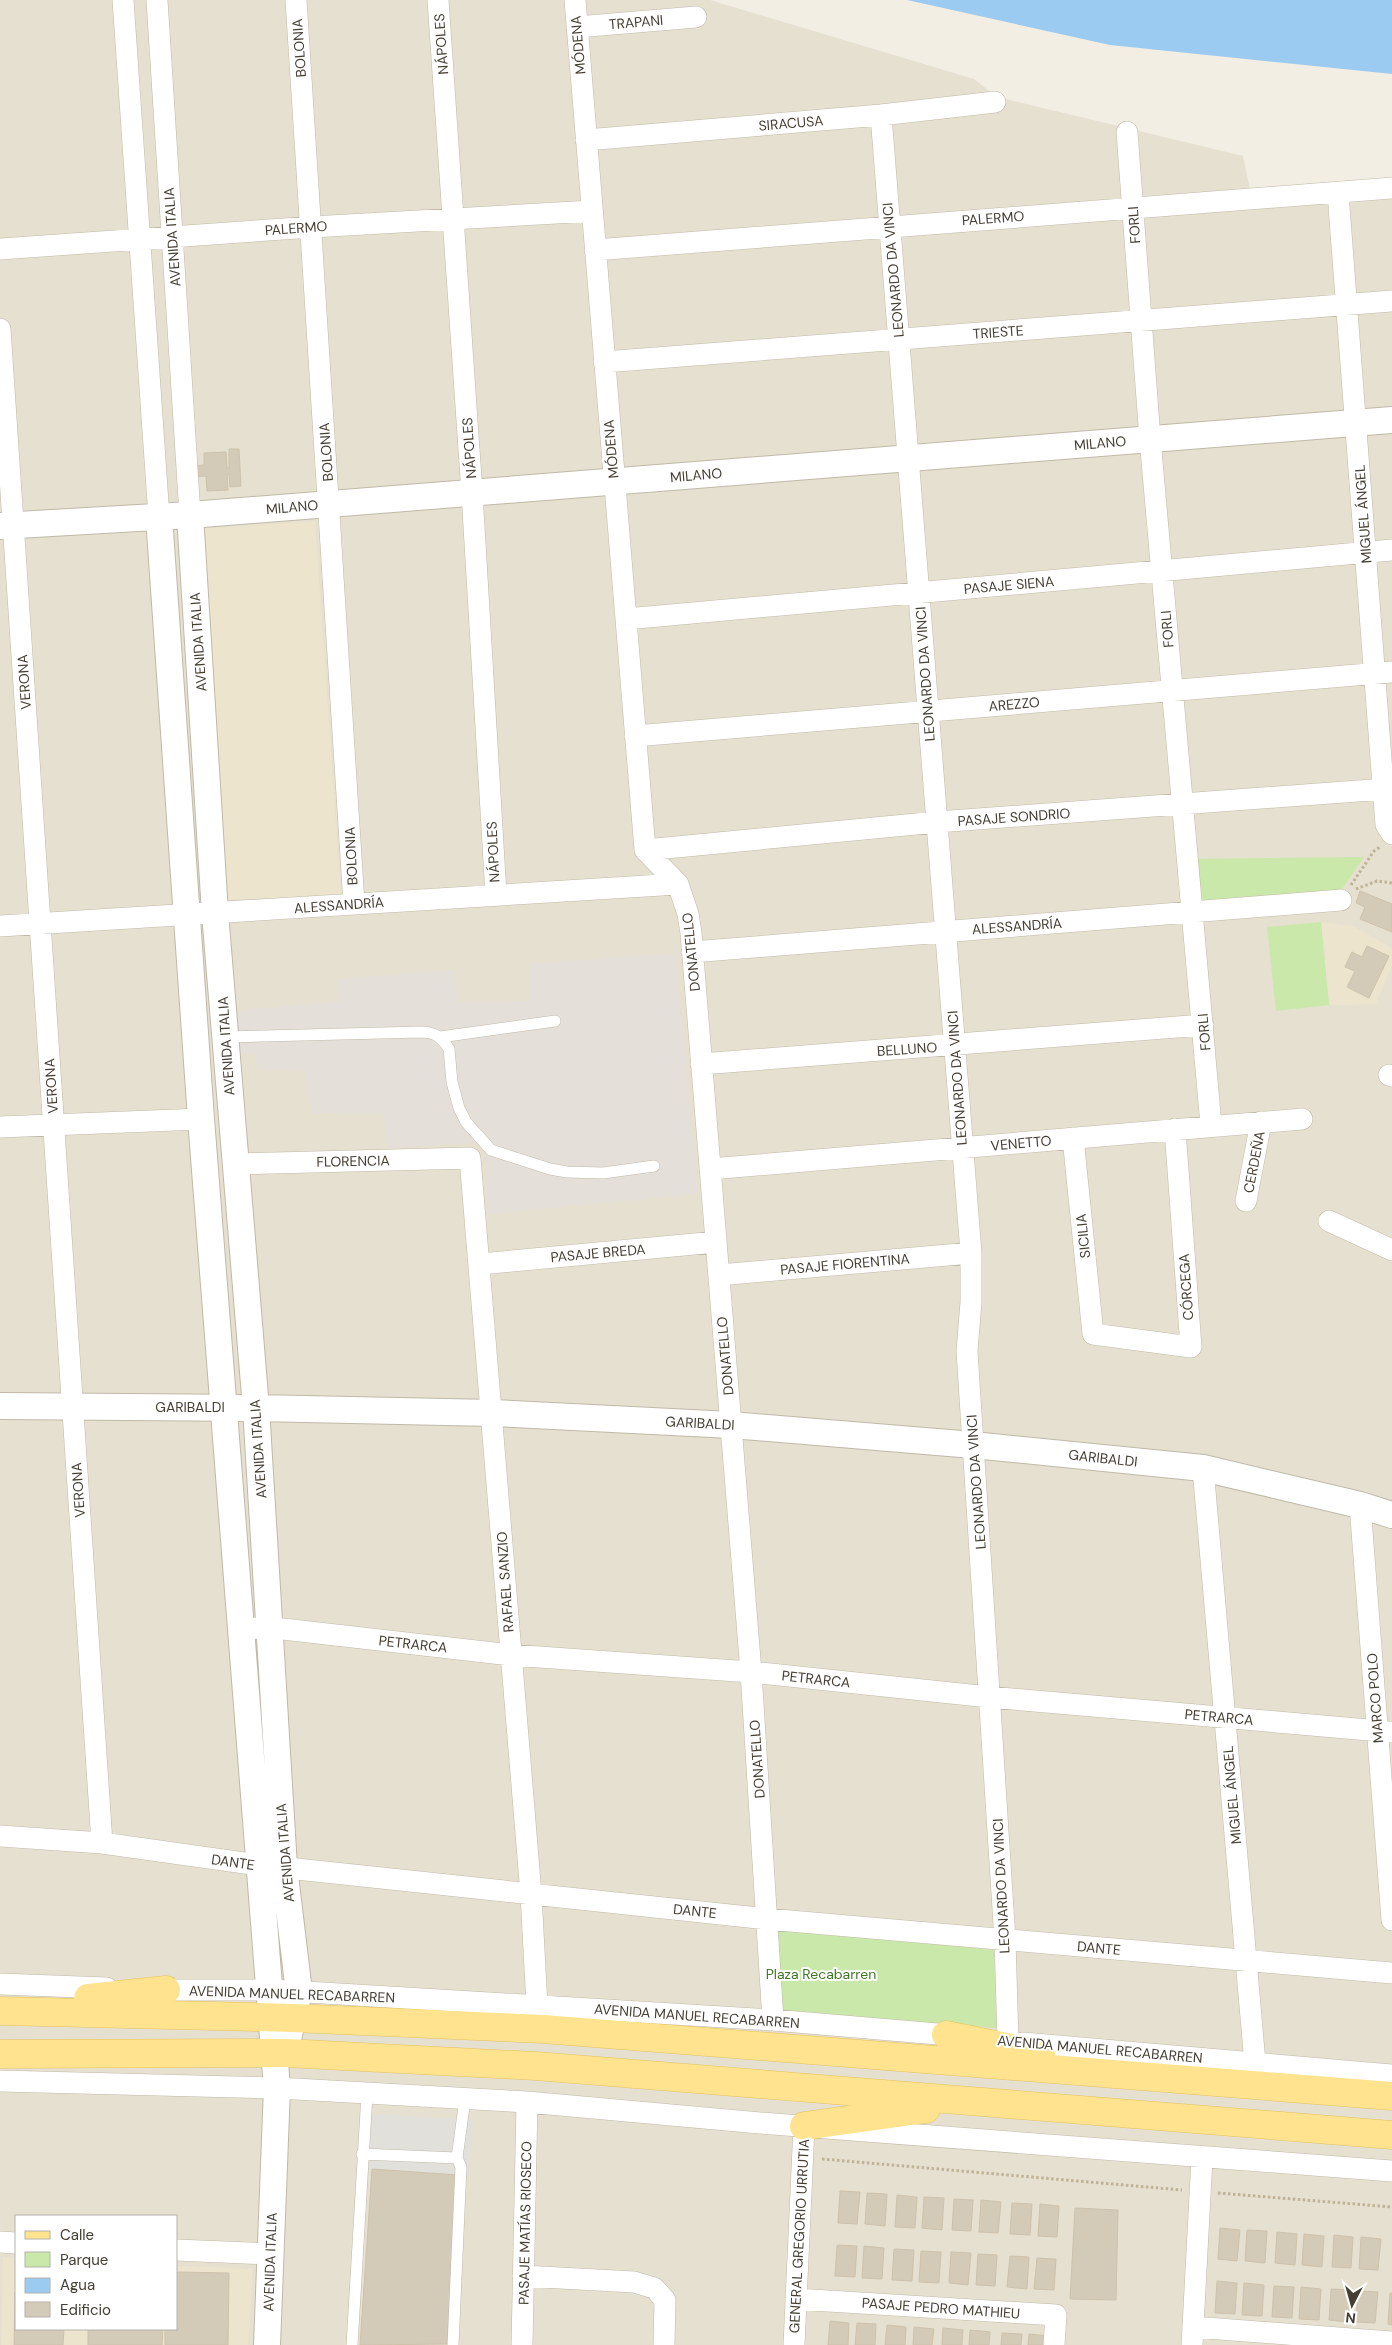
<svg xmlns="http://www.w3.org/2000/svg" width="1392" height="2345" font-family="'DM Sans',sans-serif">
	<style>
		.residential { fill: #e6e0d1; fill-rule: evenodd }
		.industrial { fill: #e4dfd8 }
		.education { fill: #ece4cc }
		.green { fill: #cae8aa }
		.parking { fill: #e2e0db }
		.water { fill: #9ccbf1 }
		.building { fill: #d4cab8; stroke: #cec2ab }
		.lines { fill: none; stroke-linecap: round; stroke-linejoin: round }
		.service-casing { stroke: #c0b9a8; stroke-width: 12 }
		.minor-casing { stroke: #c0b9a8; stroke-width: 22 }
		.tertiary-casing { stroke: #c0b9a8; stroke-width: 28 }
		.primary-casing { stroke: #e6c25d; stroke-width: 29 }
		.path { stroke: #bfb296; stroke-width: 3; stroke-dasharray: 2.5 2.5; stroke-linecap: butt }
		.service { stroke: #fff; stroke-width: 11 }
		.minor { stroke: #fff; stroke-width: 21 }
		.tertiary { stroke: #fff; stroke-width: 26 }
		.primary { stroke: #ffe38e; stroke-width: 28 }
		.labels { text-anchor: middle; dominant-baseline: central; stroke-width: 4; stroke-linejoin: round; paint-order: stroke }
		.street-label { font-size: 14px; fill: #443e33; stroke: #fff }
		.park-label { font-size: 14px; fill: #417626; stroke: #fff }
	</style>
	<rect width="100%" height="100%" fill="#f2eee3"/>
	<path class="residential" d="M0 0H710L974 79 997 97 1243 156 1251 194 1392 182V2345H0ZM16 2216H176V2329H16Z"/>
	<path class="industrial" d="M675 953 698 1194 488 1214 484 1142 387 1148 384 1114 312 1113 304 1069 257 1070 255 1053H237L232 1011 339 1001 338 979 453 970 459 1002 530 1001 529 964Z"/>
	<path class="education" d="M315 521 341 895 224 900 199 529Z
		M1321 922 1353 926 1392 948V965L1376 1004 1329 1005Z
		M3 2257 16 2258V2329H176V2266L253 2269 248 2345H1Z"/>
	<path class="green" d="M1364 857 1338 895 1197 907 1192 859Z
		M1321 922 1329 1005 1276 1011 1267 927Z
		M776 1928 994 1950 997 2028 782 2012Z"/>
	<path class="parking" d="M359 2113 473 2120 469 2176 355 2168Z"/>
	<path class="water" d="M907 0H1392V74L1110 45Z"/>
	<path class="building" d="M229 449H239L241 486 230 487 229 474H227L228 490 207 491 206 476 192 477V466L204 465V453L226 452 227 468H229Z
		M1360 891 1392 904V932L1360 919 1365 907 1356 903Z
		M1367 946 1389 956 1369 998 1347 987 1355 971 1345 967 1352 952 1362 957Z
		M372 2169 458 2175 447 2344 360 2345Z
		M840 2191 860 2192 857 2224 838 2223Z
		M867 2193 887 2194 885 2226 865 2224Z
		M897 2195 917 2197 915 2228 895 2227Z
		M924 2197 944 2198 942 2230 922 2228Z
		M954 2199 973 2200 971 2231 952 2230Z
		M981 2200 1001 2202 998 2233 979 2232Z
		M1012 2203 1032 2204 1030 2235 1010 2234Z
		M1040 2204 1059 2206 1057 2237 1038 2236Z
		M1075 2208 1118 2210 1116 2300 1070 2299Z
		M1220 2228 1240 2230 1237 2261 1218 2259Z
		M1247 2230 1267 2231 1265 2263 1245 2261Z
		M1277 2232 1297 2234 1295 2265 1275 2263Z
		M1304 2234 1324 2236 1322 2267 1302 2265Z
		M1334 2235 1353 2237 1351 2268 1332 2267Z
		M1361 2237 1381 2239 1378 2270 1359 2269Z
		M837 2245 857 2246 855 2277 835 2276Z
		M864 2246 884 2248 882 2279 862 2278Z
		M894 2249 914 2250 912 2281 892 2280Z
		M921 2251 941 2252 939 2283 919 2282Z
		M951 2252 971 2253 968 2285 949 2283Z
		M978 2254 997 2255 995 2286 976 2285Z
		M1010 2256 1029 2257 1027 2289 1007 2287Z
		M1037 2258 1056 2259 1054 2290 1034 2289Z
		M176 2272 229 2273 228 2345H165V2329H176Z
		M1217 2281 1237 2283 1235 2314 1215 2313Z
		M1244 2283 1264 2285 1262 2316 1242 2315Z
		M1274 2286 1294 2287 1292 2318 1272 2317Z
		M1301 2287 1321 2289 1319 2320 1299 2319Z
		M1331 2289 1351 2290 1348 2322 1329 2320Z
		M1358 2291 1378 2292 1375 2323 1356 2322Z
		M15 2292 16 2329H64L63 2345H14Z
		M1390 2293H1392V2325L1388 2324Z
		M830 2321 849 2323 848 2345H828Z
		M857 2323 876 2324 875 2345H855Z
		M887 2325 906 2327 905 2345H885Z
		M914 2327 934 2329 932 2345H913Z
		M943 2328 963 2330 962 2345H942Z
		M88 2329H163L162 2345H88Z
		M970 2330 990 2332 989 2345H969Z
		M1002 2333 1022 2334 1021 2345H1001Z
		M1029 2334 1049 2336 1048 2345H1028Z"/>
	<g class="lines">
		<defs>
			<path id="service" d="M225 1037 421 1032C434 1032 442 1037 449 1049L452 1082 459 1108 466 1122 491 1150 550 1169 567 1172 603 1173 654 1166
				M440 1037 555 1021
				M362 2154 457 2158 465 2099
				M352 2345 367 2094
				M453 2345 461 2167 457 2158"/>
			<path id="minor" d="M123 0 159 517
				M157 0 190 515
				M296 0 354 904
				M438 0 472 493 496 895
				M575 0 645 850 678 884 688 914 691 933 751 1672 773 2020
				M577 27 696 17
				M881 115 971 1253V1302L967 1351 1005 1940 1008 2041
				M1127 132 1150 439 1211 1125
				M586 140 881 115 995 102
				M1338 193 1386 825 1392 834
				M0 249 312 227 592 211
				M595 250 1392 188
				M0 329 102 1843
				M604 362 1392 301
				M626 619 1392 550
				M635 736 1392 672
				M645 850 937 822 1385 789
				M0 926 678 884
				M692 952 1341 900
				M701 1064 1203 1025
				M1389 1075 1392 1076
				M0 1127 201 1119
				M1073 1138 1093 1334 1191 1347 1175 1129
				M235 1164 470 1158 531 1894 537 2006
				M710 1169 1302 1119
				M1246 1201 1261 1122
				M1329 1221 1392 1250
				M480 1264 716 1242
				M719 1275 971 1253
				M1203 1468 1255 2063
				M1360 1505 1392 1920
				M240 1628 283 1629 511 1655 751 1672 989 1697 1392 1732
				M0 1836 102 1843 259 1865 767 1919 1392 1973
				M0 1984 107 1988
				M150 1990H269L323 1993 773 2020 961 2036
				M1023 2043 1392 2075
				M0 2081 277 2088 527 2102 760 2123 1392 2171
				M0 2242 16 2243
				M176 2250 271 2254
				M523 2276 634 2282 654 2288 665 2300 664 2345
				M796 2299 1056 2315 1054 2345
				M1193 2327 1392 2342
				M522 2345 527 2102
				M794 2345 804 2126
				M1192 2345 1202 2158"/>
			<path id="tertiary" d="M190 515 215 913 256 1408 284 1867 299 1992 288 2039
				M159 517 201 1119 277 2088 267 2345
				M0 526 190 515 1392 420
				M0 1406 256 1408 493 1413 731 1425 973 1445 1203 1468 1360 1505 1392 1515"/>
			<path id="primary" d="M88 1998 166 1990
				M0 2011 293 2018 543 2029 1392 2096
				M946 2035 1041 2054
				M0 2054 285 2053 536 2066 1392 2135
				M804 2126 926 2109"/>
		</defs>
		<use href="#service" class="service-casing"/>
		<use href="#minor" class="minor-casing"/>
		<use href="#tertiary" class="tertiary-casing"/>
		<use href="#primary" class="primary-casing"/>
		<path class="path" d="M1351 885 1374 851 1380 847
			M1356 889 1377 881 1392 883
			M822 2159 1182 2190
			M1218 2193 1392 2207"/>
		<use href="#service" class="service"/>
		<use href="#minor" class="minor"/>
		<use href="#tertiary" class="tertiary"/>
		<use href="#primary" class="primary"/>
	</g>
	<g class="labels">
		<g class="street-label">
			<text transform="translate(636 22) rotate(-5)">TRAPANI</text>
			<text transform="translate(441 44) rotate(-94)">NÁPOLES</text>
			<text transform="translate(578 45) rotate(-95)">MÓDENA</text>
			<text transform="translate(299 48) rotate(-94)">BOLONIA</text>
			<text transform="translate(791 123) rotate(-5)">SIRACUSA</text>
			<text transform="translate(993 218) rotate(-4)">PALERMO</text>
			<text transform="translate(1134 225) rotate(-94)">FORLI</text>
			<text transform="translate(296 228) rotate(-4)">PALERMO</text>
			<text transform="translate(172 237) rotate(-94)">AVENIDA ITALIA</text>
			<text transform="translate(893 270) rotate(-95)">LEONARDO DA VINCI</text>
			<text transform="translate(998 332) rotate(-4)">TRIESTE</text>
			<text transform="translate(1100 443) rotate(-5)">MILANO</text>
			<text transform="translate(469 448) rotate(-94)">NÁPOLES</text>
			<text transform="translate(611 449) rotate(-95)">MÓDENA</text>
			<text transform="translate(326 452) rotate(-94)">BOLONIA</text>
			<text transform="translate(696 475) rotate(-5)">MILANO</text>
			<text transform="translate(292 507) rotate(-5)">MILANO</text>
			<text transform="translate(1363 514) rotate(-94)">MIGUEL ÁNGEL</text>
			<text transform="translate(1009 585) rotate(-5)">PASAJE SIENA</text>
			<text transform="translate(1167 629) rotate(-95)">FORLI</text>
			<text transform="translate(198 642) rotate(-94)">AVENIDA ITALIA</text>
			<text transform="translate(925 674) rotate(-94)">LEONARDO DA VINCI</text>
			<text transform="translate(24 682) rotate(-94)">VERONA</text>
			<text transform="translate(1014 704) rotate(-5)">AREZZO</text>
			<text transform="translate(1014 817) rotate(-4)">PASAJE SONDRIO</text>
			<text transform="translate(493 852) rotate(-93)">NÁPOLES</text>
			<text transform="translate(351 856) rotate(-93)">BOLONIA</text>
			<text transform="translate(339 905) rotate(-4)">ALESSANDRÍA</text>
			<text transform="translate(1017 926) rotate(-4)">ALESSANDRÍA</text>
			<text transform="translate(691 952) rotate(-96)">DONATELLO</text>
			<text transform="translate(1204 1032) rotate(-95)">FORLI</text>
			<text transform="translate(226 1046) rotate(-94)">AVENIDA ITALIA</text>
			<text transform="translate(907 1049) rotate(-4)">BELLUNO</text>
			<text transform="translate(957 1078) rotate(-94)">LEONARDO DA VINCI</text>
			<text transform="translate(51 1086) rotate(-94)">VERONA</text>
			<text transform="translate(1021 1143) rotate(-5)">VENETTO</text>
			<text transform="translate(353 1161) rotate(-1)">FLORENCIA</text>
			<text transform="translate(1254 1162) rotate(-79)">CERDEÑA</text>
			<text transform="translate(1083 1236) rotate(-96)">SICILIA</text>
			<text transform="translate(598 1253) rotate(-5)">PASAJE BREDA</text>
			<text transform="translate(845 1264) rotate(-5)">PASAJE FIORENTINA</text>
			<text transform="translate(1186 1287) rotate(-94)">CÓRCEGA</text>
			<text transform="translate(725 1356) rotate(-95)">DONATELLO</text>
			<text x="190" y="1407">GARIBALDI</text>
			<text transform="translate(700 1423) rotate(3)">GARIBALDI</text>
			<text transform="translate(258 1449) rotate(-94)">AVENIDA ITALIA</text>
			<text transform="translate(1103 1458) rotate(6)">GARIBALDI</text>
			<text transform="translate(976 1482) rotate(-94)">LEONARDO DA VINCI</text>
			<text transform="translate(78 1490) rotate(-94)">VERONA</text>
			<text transform="translate(505 1582) rotate(-94)">RAFAEL SANZIO</text>
			<text transform="translate(413 1644) rotate(6)">PETRARCA</text>
			<text transform="translate(816 1679) rotate(6)">PETRARCA</text>
			<text transform="translate(1375 1698) rotate(-94)">MARCO POLO</text>
			<text transform="translate(1219 1717) rotate(5)">PETRARCA</text>
			<text transform="translate(757 1759) rotate(-94)">DONATELLO</text>
			<text transform="translate(1232 1795) rotate(-95)">MIGUEL ÁNGEL</text>
			<text transform="translate(285 1853) rotate(-95)">AVENIDA ITALIA</text>
			<text transform="translate(233 1862) rotate(8)">DANTE</text>
			<text transform="translate(1001 1886) rotate(-93)">LEONARDO DA VINCI</text>
			<text transform="translate(695 1911) rotate(6)">DANTE</text>
			<text transform="translate(1099 1948) rotate(5)">DANTE</text>
			<text transform="translate(292 1994) rotate(2)">AVENIDA MANUEL RECABARREN</text>
			<text transform="translate(697 2016) rotate(4)">AVENIDA MANUEL RECABARREN</text>
			<text transform="translate(1100 2049) rotate(5)">AVENIDA MANUEL RECABARREN</text>
			<text transform="translate(525 2223) rotate(-89)">PASAJE MATÍAS RIOSECO</text>
			<text transform="translate(799 2236) rotate(-87)">GENERAL GREGORIO URRUTIA</text>
			<text transform="translate(270 2262) rotate(-88)">AVENIDA ITALIA</text>
			<text transform="translate(941 2308) rotate(4)">PASAJE PEDRO MATHIEU</text>
		</g>
		<g class="park-label">
			<text x="821" y="1974">Plaza Recabarren</text>
		</g>
	</g>
	<rect x="15" y="2215" width="162" height="115" fill="#ffffff" stroke="#b4b2ad"/>
	<rect x="25" y="2231" width="25" height="8" fill="#ffe38e" stroke="#b4b2ad"/>
	<text x="60" y="2240" font-size="15" fill="#443e33">Calle</text>
	<rect x="25" y="2252" width="25" height="15" fill="#cae8aa" stroke="#b4b2ad"/>
	<text x="60" y="2265" font-size="15" fill="#443e33">Parque</text>
	<rect x="25" y="2278" width="25" height="15" fill="#9ccbf1" stroke="#b4b2ad"/>
	<text x="60" y="2290" font-size="15" fill="#443e33">Agua</text>
	<rect x="25" y="2302" width="25" height="15" fill="#d4cab8" stroke="#b4b2ad"/>
	<text x="60" y="2315" font-size="15" fill="#443e33">Edificio</text>
	<g transform="translate(1352 2305) rotate(186)" stroke="#ffffff" stroke-width="4" paint-order="stroke">
	<path d="M0-4L9 19L0 12L-9 19Z" fill="#443e33"/>
	<text y="-8" font-size="14" font-weight="bold" text-anchor="middle" fill="#443e33">N</text>
	</g>
</svg>
